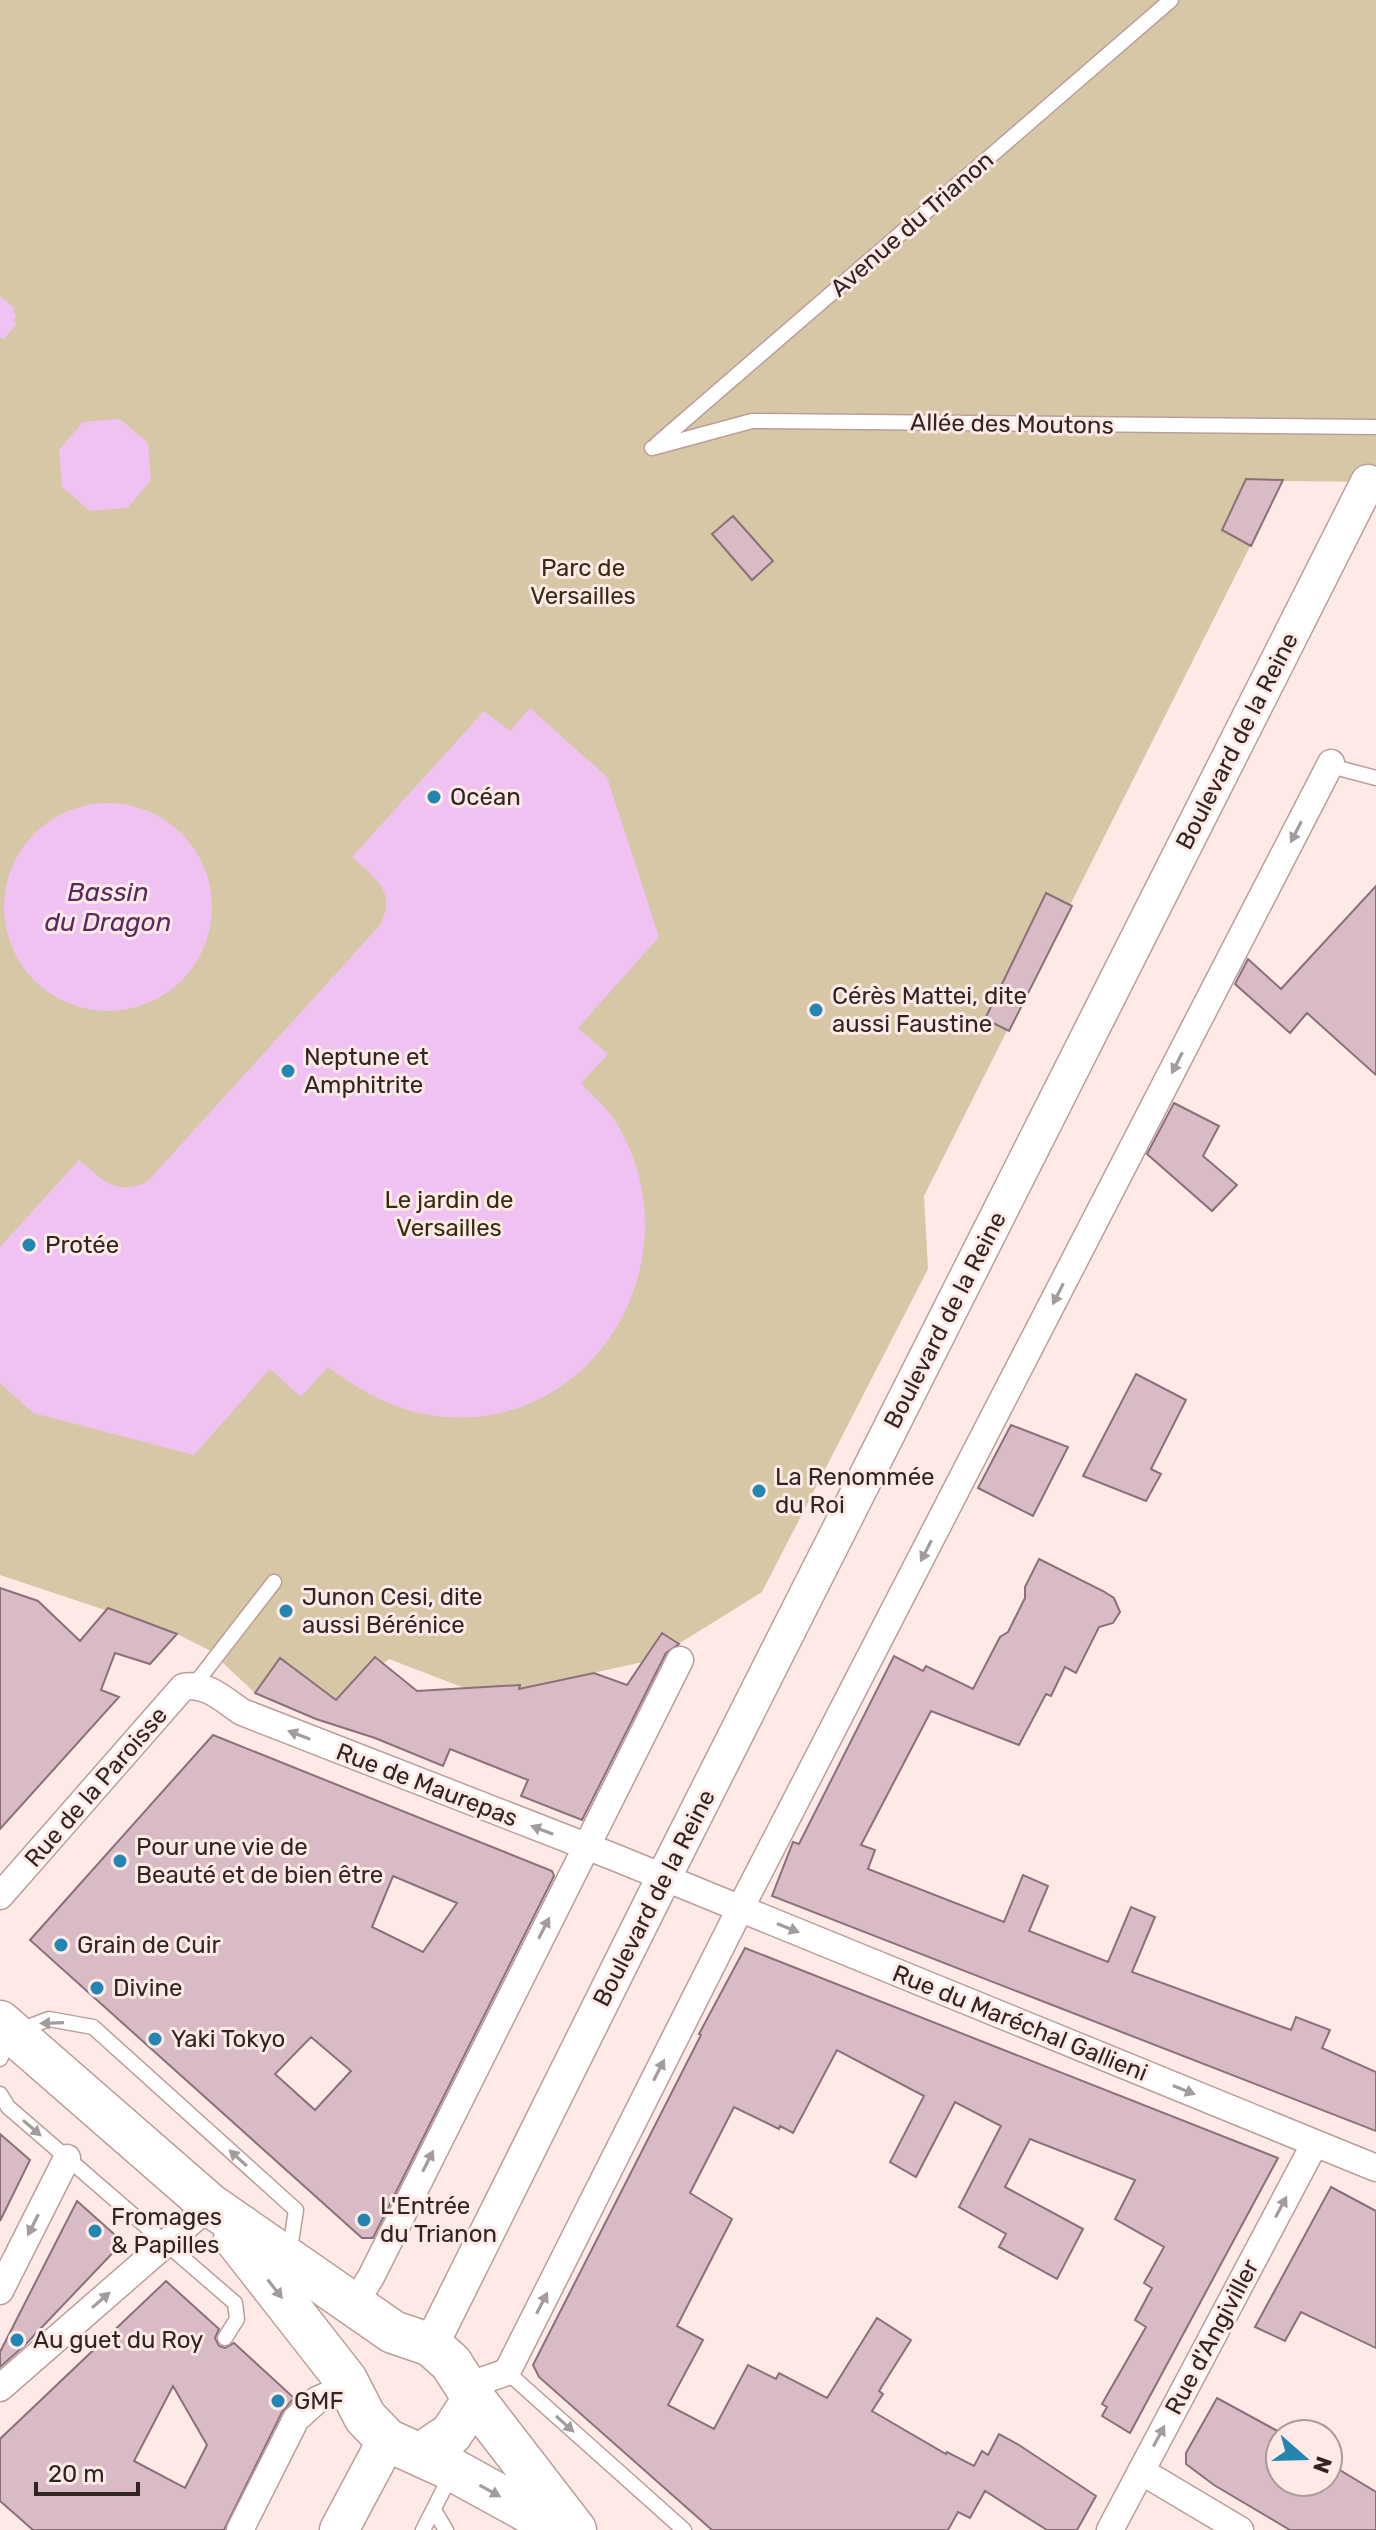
<svg xmlns="http://www.w3.org/2000/svg" width="1376" height="2530" font-family="Rubik,sans-serif">
	<style>
		.green { fill: #d6c8a6 }
		.water { fill: #efc2f1 }
		.building { fill: #d8bbc5; stroke: #8b7079; stroke-width: 2; fill-rule: evenodd }
		.lines { fill: none; stroke-linecap: round; stroke-linejoin: round }
		.service-casing { stroke: #bb9e9a; stroke-width: 17 }
		.minor-casing { stroke: #bb9e9a; stroke-width: 29 }
		.tertiary-casing { stroke: #bb9e9a; stroke-width: 37 }
		.secondary-casing { stroke: #bb9e9a; stroke-width: 41 }
		.primary-casing { stroke: #bb9e9a; stroke-width: 45 }
		.service { stroke: #fff; stroke-width: 14 }
		.minor { stroke: #fff; stroke-width: 26 }
		.tertiary { stroke: #fff; stroke-width: 34 }
		.secondary { stroke: #fff; stroke-width: 38 }
		.primary { stroke: #fff; stroke-width: 42 }
		.oneway { fill: #a29d9c }
		.poi-dot { fill: #2385b0; stroke: #fdeae7; stroke-width: 3 }
		.labels { text-anchor: middle; dominant-baseline: central; stroke-width: 6; stroke-linejoin: round; paint-order: stroke }
		.street-label { font-size: 24px; fill: #312524; stroke: #fdeae7 }
		.park-label { font-size: 24px; fill: #362c12; stroke: #fdeae7 }
		.poi-label { font-size: 24px; fill: #312524; stroke: #fdeae7; text-anchor: start }
		.water-label { font-size: 26px; font-style: italic; fill: #5c2860; stroke: #fdeae7 }
	</style>
	<rect width="100%" height="100%" fill="#fdeae7"/>
	<path class="green" d="M0 0H1376V482L1283 481 924 1196 928 1269 762 1592 680 1643 643 1662 519 1689 480 1694 389 1659 336 1700 280 1658 255 1693 209 1650 177 1634 0 1575Z"/>
	<path class="water" d="M0 296 15 309 13 312 16 316 14 321 17 323 4 339 0 337Z
		M120 419 148 443 151 480 127 508 90 511 62 487 59 450 83 422Z
		M530 708 607 777 659 937 578 1028 608 1054 581 1083C595 1098 611 1111 620 1129 695 1263 592 1435 437 1416 395 1411 362 1392 328 1367L301 1397 270 1369 194 1455 33 1413 0 1383V1247L79 1160C103 1180 115 1196 147 1182L380 925C397 891 376 879 352 857L484 711 510 731Z
		M4 907a104 104 0 1 1 208 0a104 104 0 1 1-208 0Z"/>
	<path class="building" d="M1246 479 1283 480 1251 546 1222 530Z
		M733 516 773 561 752 580 712 534Z
		M1376 886V1075L1307 1013 1290 1033 1235 984 1248 959 1281 989Z
		M1046 893 1072 906 1009 1031 985 1019Z
		M1174 1103 1219 1126 1203 1156 1237 1185 1212 1211 1147 1154Z
		M1136 1374 1186 1400 1151 1469 1161 1474 1146 1501 1083 1476Z
		M1011 1425 1068 1447 1033 1516 978 1488Z
		M1039 1559 1103 1591 1114 1598 1120 1612 1113 1623 1099 1627 1076 1673 1065 1667 1051 1696 1046 1694 1019 1745 931 1711 861 1845 875 1850 868 1869 1004 1922 1023 1875 1048 1886 1029 1931 1108 1962 1131 1907 1155 1917 1132 1972 1291 2030 1296 2017 1330 2030 1322 2048 1376 2072V2131L772 1896 793 1842 799 1844 894 1656 923 1671 926 1666 973 1689 1000 1637 1008 1632 1025 1598V1587Z
		M0 1588 38 1601 80 1641 108 1608 177 1634 150 1664 115 1653 101 1690 119 1697 0 1829Z
		M662 1633 679 1644 666 1653 582 1820 521 1796 528 1780 450 1749 443 1766 375 1738 316 1719 255 1693 280 1658 336 1700 375 1657 417 1691 520 1685 519 1689 594 1673 627 1685Z
		M213 1735 552 1871 554 1876 373 2238H362L30 1940ZM393 1876 457 1903 423 1952 372 1927ZM311 2037 351 2071 315 2110 275 2074Z
		M745 1948 1278 2158 1130 2433 1102 2416 1107 2407 1102 2404 1146 2327 1135 2320 1152 2288 1144 2283 1164 2247 1115 2219 1135 2180 1030 2139 1005 2187 1083 2229 1057 2279 999 2247 1006 2234 959 2207 1001 2126 955 2102 916 2177 890 2162 924 2096 837 2050 793 2133 780 2126 779 2129 734 2107 690 2193 732 2219 677 2326 703 2340 668 2405 714 2429 748 2365 776 2379 779 2373 827 2398 877 2318 911 2340 879 2391 883 2394 872 2411 946 2454 947 2452 974 2466 982 2451 988 2455 999 2434 1019 2445 1096 2496 1077 2530H1047L985 2491 970 2518 958 2512 948 2530H712L539 2377 533 2365 701 2035 699 2034Z
		M0 2134 30 2160 0 2221Z
		M1331 2187 1376 2211V2348L1301 2312 1285 2341 1255 2327Z
		M77 2201 123 2242 25 2345 0 2367V2352Z
		M166 2281 219 2329 215 2338 219 2346 225 2348 234 2343 294 2398 282 2412 224 2530H33L0 2501V2439ZM173 2386 207 2445 185 2488 134 2461Z
		M1217 2398 1283 2434H1278L1280 2482H1328V2463L1376 2492V2530H1290L1214 2485 1186 2464V2453Z"/>
	<g class="lines">
		<defs>
			<path id="service" d="M657 444 1171 0
				M652 448 752 421 1376 427
				M1342 769 1376 778
				M195 1684 274 1582
				M0 2059 12 2033 49 2019 93 2027 296 2210 289 2255
				M0 2094 8 2107 235 2303 237 2319 225 2338
				M507 2372 684 2530
				M434 2510 446 2530
				M423 2530 452 2473"/>
			<path id="minor" d="M0 1896 183 1687C206 1682 224 1700 242 1712L614 1857 1376 2168
				M0 2291 67 2158
				M354 2305 371 2277 680 1660
				M467 2386 507 2372 740 1909 1331 763
				M0 2388 210 2205
				M1141 2471 1240 2530
				M240 2530 296 2419 317 2400 348 2386
				M1110 2530 1315 2143"/>
			<path id="tertiary" d="M431 2345 664 1877 1368 482"/>
			<path id="secondary" d="M339 2530 387 2440"/>
			<path id="primary" d="M0 2022 210 2205 393 2332 431 2345 451 2363 474 2399 575 2530
				M235 2238 346 2380 365 2417 387 2440 453 2470 562 2530
				M421 2454 451 2434 474 2399"/>
		</defs>
		<use href="#service" class="service-casing"/>
		<use href="#minor" class="minor-casing"/>
		<use href="#tertiary" class="tertiary-casing"/>
		<use href="#secondary" class="secondary-casing"/>
		<use href="#primary" class="primary-casing"/>
		<use href="#service" class="service"/>
		<use href="#minor" class="minor"/>
		<use href="#tertiary" class="tertiary"/>
		<use href="#secondary" class="secondary"/>
		<use href="#primary" class="primary"/>
	</g>
	<defs><path id="oneway-solid" d="M-6-.8H1V-3.2L6.5 0L1 3.2V.8H-6Z" transform="scale(2)"/></defs>
	<g class="oneway">
		<use href="#oneway-solid" transform="translate(1296 832) rotate(117)"/>
		<use href="#oneway-solid" transform="translate(1177 1063) rotate(117)"/>
		<use href="#oneway-solid" transform="translate(1058 1294) rotate(117)"/>
		<use href="#oneway-solid" transform="translate(926 1551) rotate(117)"/>
		<use href="#oneway-solid" transform="translate(299 1735) rotate(-159)"/>
		<use href="#oneway-solid" transform="translate(542 1830) rotate(-159)"/>
		<use href="#oneway-solid" transform="translate(544 1928) rotate(-63)"/>
		<use href="#oneway-solid" transform="translate(788 1928) rotate(22)"/>
		<use href="#oneway-solid" transform="translate(52 2023) rotate(178)"/>
		<use href="#oneway-solid" transform="translate(659 2070) rotate(-63)"/>
		<use href="#oneway-solid" transform="translate(1184 2090) rotate(22)"/>
		<use href="#oneway-solid" transform="translate(32 2128) rotate(41)"/>
		<use href="#oneway-solid" transform="translate(238 2158) rotate(-138)"/>
		<use href="#oneway-solid" transform="translate(428 2161) rotate(-63)"/>
		<use href="#oneway-solid" transform="translate(1281 2207) rotate(-62)"/>
		<use href="#oneway-solid" transform="translate(33 2225) rotate(117)"/>
		<use href="#oneway-solid" transform="translate(275 2289) rotate(52)"/>
		<use href="#oneway-solid" transform="translate(101 2300) rotate(-41)"/>
		<use href="#oneway-solid" transform="translate(542 2303) rotate(-63)"/>
		<use href="#oneway-solid" transform="translate(565 2424) rotate(42)"/>
		<use href="#oneway-solid" transform="translate(1159 2436) rotate(-62)"/>
		<use href="#oneway-solid" transform="translate(490 2491) rotate(29)"/>
	</g>
	<g class="poi-dot">
		<circle cx="434" cy="797" r="8"/>
		<circle cx="816" cy="1010" r="8"/>
		<circle cx="288" cy="1071" r="8"/>
		<circle cx="29" cy="1245" r="8"/>
		<circle cx="759" cy="1491" r="8"/>
		<circle cx="286" cy="1611" r="8"/>
		<circle cx="120" cy="1861" r="8"/>
		<circle cx="61" cy="1945" r="8"/>
		<circle cx="97" cy="1988" r="8"/>
		<circle cx="155" cy="2039" r="8"/>
		<circle cx="364" cy="2220" r="8"/>
		<circle cx="95" cy="2231" r="8"/>
		<circle cx="17" cy="2340" r="8"/>
		<circle cx="278" cy="2401" r="8"/>
	</g>
	<g class="labels">
		<g class="street-label">
			<text transform="translate(912 224) rotate(-41)">Avenue du Trianon</text>
			<text transform="translate(1012 424) rotate(1)">Allée des Moutons</text>
			<text transform="translate(1237 741) rotate(-63)">Boulevard de la Reine</text>
			<text transform="translate(945 1320) rotate(-63)">Boulevard de la Reine</text>
			<text transform="translate(427 1785) rotate(21)">Rue de Maurepas</text>
			<text transform="translate(96 1787) rotate(-49)">Rue de la Paroisse</text>
			<text transform="translate(654 1898) rotate(-63)">Boulevard de la Reine</text>
			<text transform="translate(1020 2023) rotate(22)">Rue du Maréchal Gallieni</text>
			<text transform="translate(1212 2337) rotate(-62)">Rue d'Angiviller</text>
		</g>
		<g class="park-label">
			<text x="583" y="568">Parc de<tspan x="583" dy="28">Versailles</tspan></text>
			<text x="449" y="1200">Le jardin de<tspan x="449" dy="28">Versailles</tspan></text>
		</g>
		<g class="poi-label">
			<text x="450" y="797">Océan</text>
			<text x="832" y="996">Cérès Mattei, dite<tspan x="832" dy="28">aussi Faustine</tspan></text>
			<text x="304" y="1057">Neptune et<tspan x="304" dy="28">Amphitrite</tspan></text>
			<text x="45" y="1245">Protée</text>
			<text x="775" y="1477">La Renommée<tspan x="775" dy="28">du Roi</tspan></text>
			<text x="302" y="1597">Junon Cesi, dite<tspan x="302" dy="28">aussi Bérénice</tspan></text>
			<text x="136" y="1847">Pour une vie de<tspan x="136" dy="28">Beauté et de bien être</tspan></text>
			<text x="77" y="1945">Grain de Cuir</text>
			<text x="113" y="1988">Divine</text>
			<text x="171" y="2039">Yaki Tokyo</text>
			<text x="380" y="2206">L'Entrée<tspan x="380" dy="28">du Trianon</tspan></text>
			<text x="111" y="2217">Fromages<tspan x="111" dy="28">&amp; Papilles</tspan></text>
			<text x="33" y="2340">Au guet du Roy</text>
			<text x="294" y="2401">GMF</text>
		</g>
		<g class="water-label">
			<text x="108" y="892">Bassin<tspan x="108" dy="30">du Dragon</tspan></text>
		</g>
	</g>
	<g transform="translate(1304 2458) rotate(110)"><circle r="38" fill="#fdeae7" stroke="#ab9b99" stroke-width="2"/>
	<path d="M0-6L14 30L0 20L-14 30Z" fill="#2385b0"/>
	<text y="-12" font-size="22" font-weight="bold" text-anchor="middle" fill="#312524">N</text>
	</g>
	<path d="M36 2482v12h102v-12" fill="none" stroke="#312524" stroke-width="4"/>
	<text x="48" y="2482" font-size="24" fill="#312524" stroke="#fdeae7" stroke-width="6" paint-order="stroke">20 m</text>
</svg>
